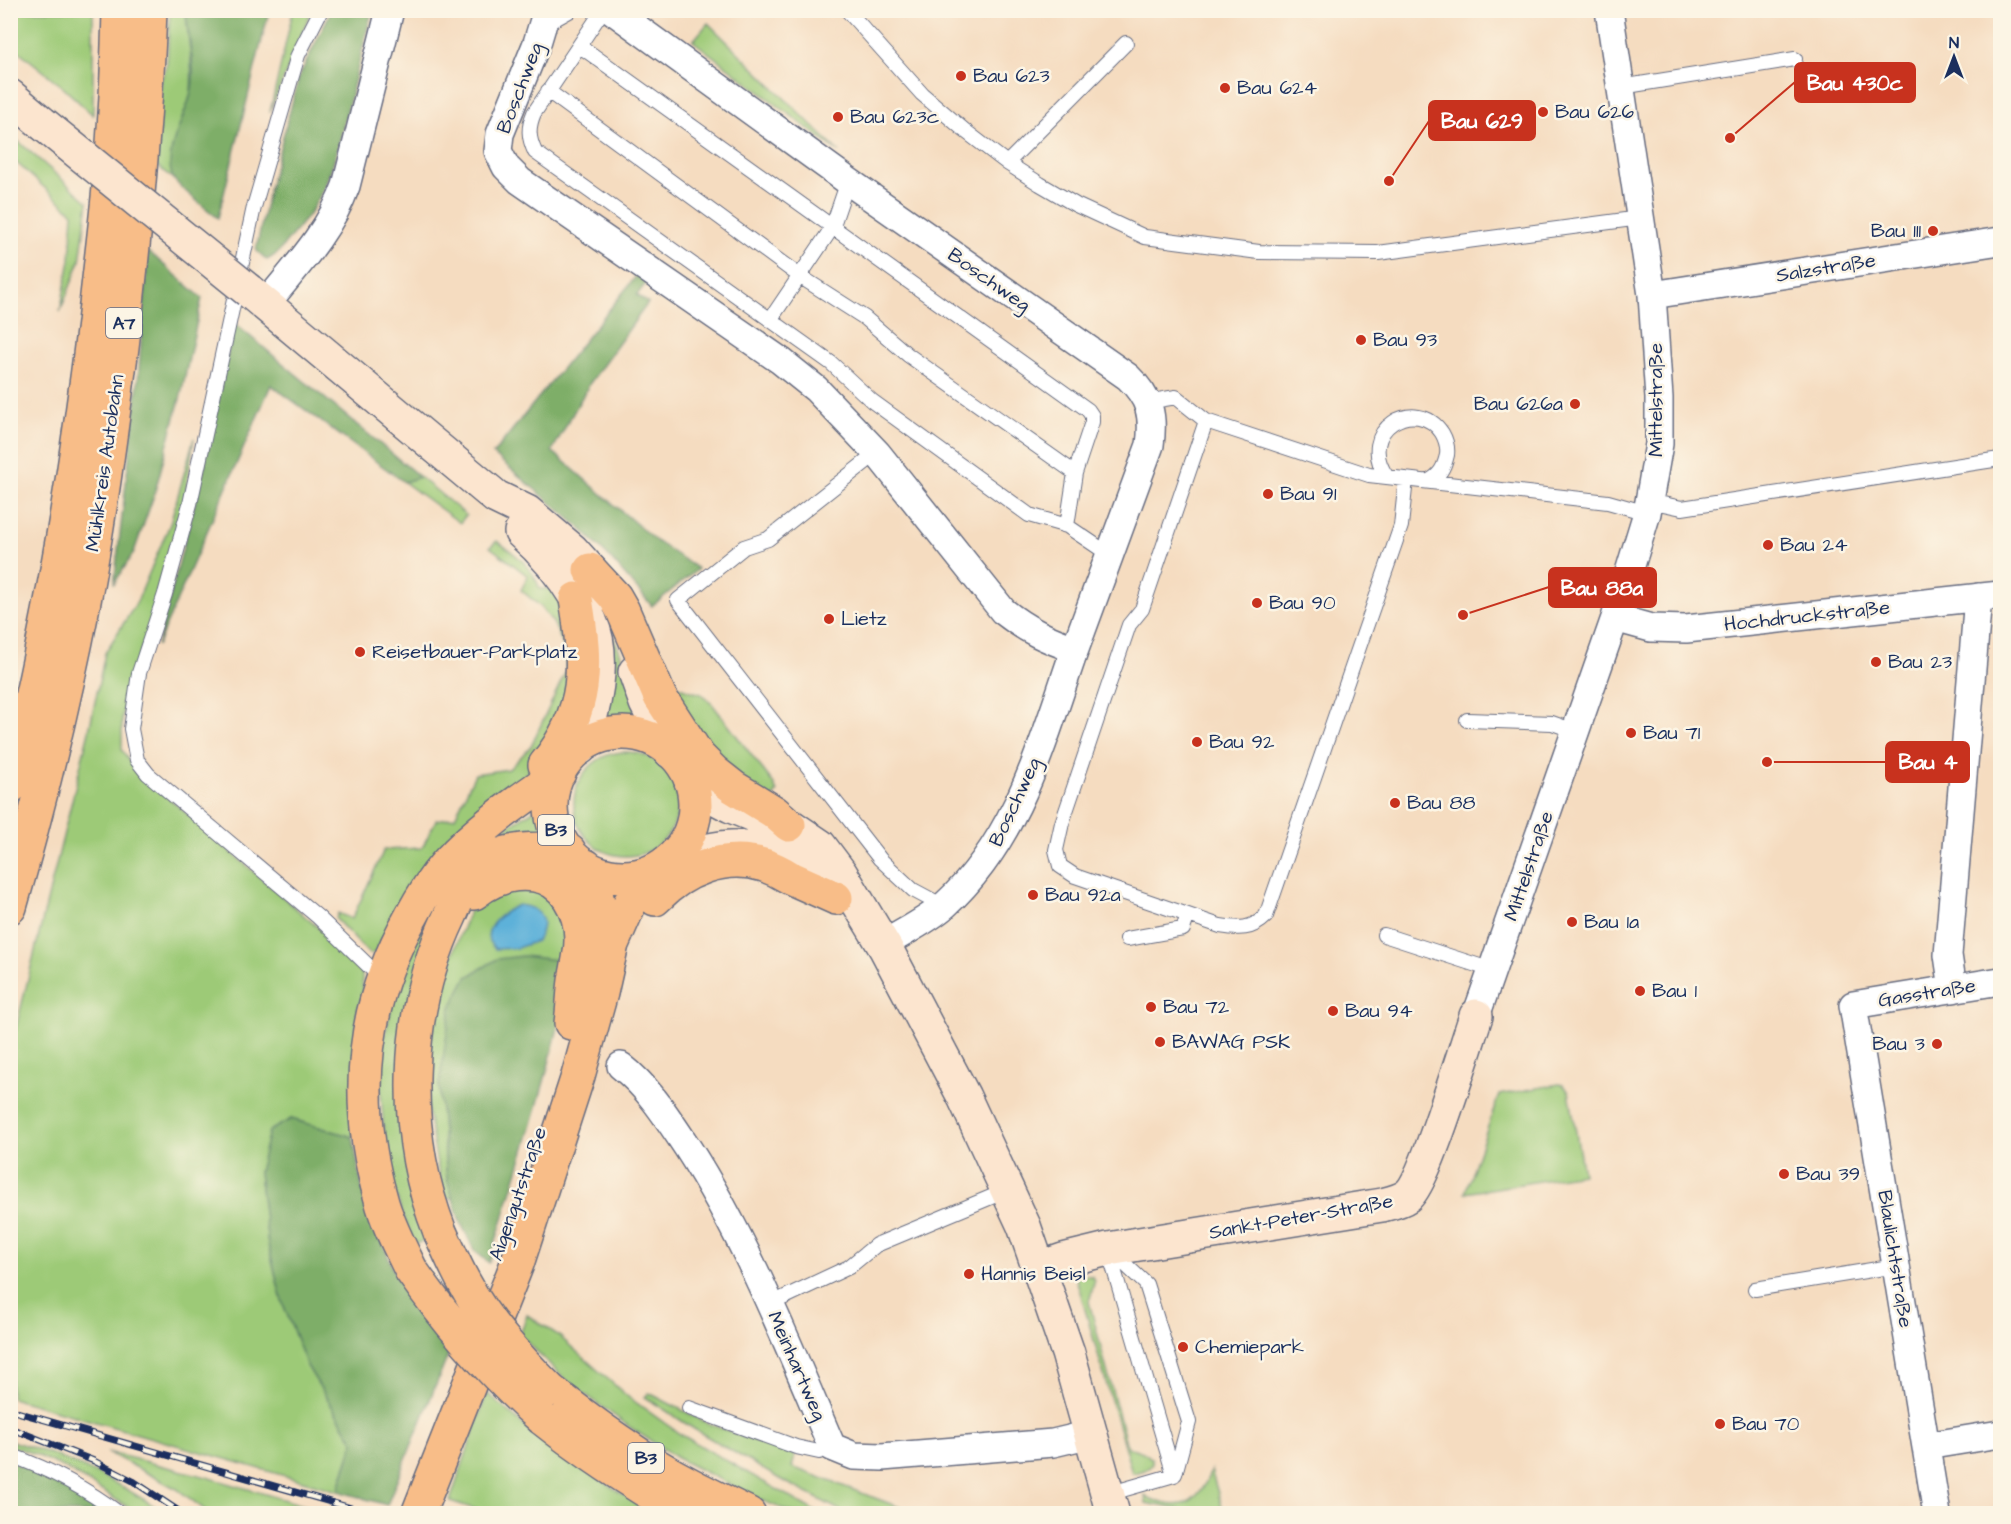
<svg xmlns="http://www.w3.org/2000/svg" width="2011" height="1524" font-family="'Architects Daughter',sans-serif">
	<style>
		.green { fill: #9dca77; stroke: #5c7c6a; stroke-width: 1.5 }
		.forest { fill: #7eae68; stroke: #4c6e63; stroke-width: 1.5 }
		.water { fill: #5db1d9; stroke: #3c709c; stroke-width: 1.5 }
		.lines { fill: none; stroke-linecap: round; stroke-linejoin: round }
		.lane-casing { stroke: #676c80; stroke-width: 16 }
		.street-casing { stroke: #676c80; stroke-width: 30 }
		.secondary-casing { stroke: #676c80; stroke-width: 36 }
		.primary-casing { stroke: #676c80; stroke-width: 36 }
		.highway-casing { stroke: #676c80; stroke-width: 36 }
		.lane { stroke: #fff; stroke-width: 14 }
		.street { stroke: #fff; stroke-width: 27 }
		.secondary { stroke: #fce5cf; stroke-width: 33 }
		.primary { stroke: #f8bd88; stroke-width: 33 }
		.highway { stroke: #f8bd88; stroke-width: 33 }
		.rail-casing { stroke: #1b2f5e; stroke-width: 7 }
		.rail { stroke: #fcf5e5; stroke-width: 4.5; stroke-dasharray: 14; stroke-linecap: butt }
		.secondary-bridge-casing { stroke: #676c80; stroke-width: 36; stroke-linecap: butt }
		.primary-bridge-casing { stroke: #676c80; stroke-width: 36; stroke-linecap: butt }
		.secondary-bridge { stroke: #fce5cf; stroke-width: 33 }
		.primary-bridge { stroke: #f8bd88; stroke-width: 33 }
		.poi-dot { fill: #c8321e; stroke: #fcf5e5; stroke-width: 2 }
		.labels { text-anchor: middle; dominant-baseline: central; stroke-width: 5; stroke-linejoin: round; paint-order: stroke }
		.shield { fill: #fcf5e5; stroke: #5e6a86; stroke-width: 1.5 }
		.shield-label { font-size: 18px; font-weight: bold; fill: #1b2f5e }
		.poi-label { font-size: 20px; fill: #1b2f5e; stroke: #fcf5e5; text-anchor: start }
		.street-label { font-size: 20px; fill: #1b2f5e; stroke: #fcf5e5 }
		.leader { fill: none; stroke: #c8321e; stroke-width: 2 }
		.callout-dot { fill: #c8321e; stroke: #fcf5e5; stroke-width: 2 }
		.callout { fill: #c8321e; stroke: #c8321e; stroke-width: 2 }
		.callout-label { font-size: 21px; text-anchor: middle; font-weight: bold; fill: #fff }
	</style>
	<rect width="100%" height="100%" fill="#fcf5e5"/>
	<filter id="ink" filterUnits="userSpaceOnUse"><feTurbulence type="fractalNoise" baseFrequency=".0167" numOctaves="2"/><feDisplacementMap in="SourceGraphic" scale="12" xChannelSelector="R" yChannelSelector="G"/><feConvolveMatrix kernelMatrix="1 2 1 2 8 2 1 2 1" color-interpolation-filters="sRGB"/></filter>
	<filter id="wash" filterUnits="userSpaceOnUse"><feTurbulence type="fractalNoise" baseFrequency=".008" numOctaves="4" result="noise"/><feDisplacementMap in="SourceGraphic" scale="24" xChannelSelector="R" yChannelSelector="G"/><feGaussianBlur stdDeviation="1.35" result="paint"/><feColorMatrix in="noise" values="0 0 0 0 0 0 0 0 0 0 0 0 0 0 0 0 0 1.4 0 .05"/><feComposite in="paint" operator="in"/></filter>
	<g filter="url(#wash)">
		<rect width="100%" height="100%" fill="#f5dcc0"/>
		<path class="green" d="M10 11H93V115L58 83 11 45Z
			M170 11H186C187 37 194 62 191 90 187 124 165 141 173 179L154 163 161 81 167 63Z
			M293 11H311L270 112Z
			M708 23 840 153 693 41Z
			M11 135 88 202 80 261 60 312 70 260 73 213 11 158Z
			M194 438 184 502 155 613 129 682 122 717V750L130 763 142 778 171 800 354 959 362 974 363 991 357 1014 353 1137 291 1119 259 1172 268 1244 282 1301 307 1366 354 1442 338 1491 11 1398V1048L89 731 105 653 137 602 170 524Z
			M420 477 466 515 460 523 404 482Z
			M497 541C518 556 530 564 540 589L557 588 578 660 544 754 529 771 495 800 400 904 375 953 369 954 336 919 338 913 352 919 384 850 422 848 436 820 455 817 475 774 509 769 531 746 566 671V657L564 647 554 624 542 608 521 590 528 576 490 547Z
			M596 603 618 647 644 721C627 718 616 719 600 725Z
			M663 682 701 694 713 705 773 783 777 792 772 800 724 766Z
			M574 804a52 52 0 1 1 104 0a52 52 0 1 1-104 0Z
			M542 805 543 828 547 837H523L418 966 430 1238 415 1244 405 1221 386 1166 379 1061 402 962 447 882 508 826Z
			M530 883 565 912 570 972 439 1085 447 1179 453 1198H445L437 1164 427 1106 430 1047 439 986 470 911 489 893Z
			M1559 1084 1563 1085 1569 1091 1583 1174 1465 1193 1499 1095Z
			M1080 1275 1092 1276 1095 1280 1089 1302 1127 1447C1133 1449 1141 1450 1146 1454 1163 1465 1141 1473 1132 1473L1076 1278Z
			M527 1315 558 1335 627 1396 680 1434 818 1513H794L763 1501 677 1458 631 1428 566 1380 520 1335Z
			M487 1393 539 1439 651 1513H487L450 1501Z
			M649 1393 709 1424 795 1455 792 1467 915 1513H845L778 1478 694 1429 645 1397Z
			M11 1441C64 1456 119 1482 165 1513H137L67 1469 32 1453 11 1446Z
			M107 1452 207 1477 330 1513H209L177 1489Z
			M1211 1470 1224 1513H1195L1146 1503 1145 1496C1179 1513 1198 1506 1211 1470Z"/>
		<path class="forest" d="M186 11H269L218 218C208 210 177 186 173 178 162 153 185 118 191 93 197 66 187 38 186 11Z
			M331 11H372L336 155 324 189 310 213 277 254 267 260 256 250 269 189 299 77Z
			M148 251 202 298 181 395 154 495 134 552 114 584 138 382Z
			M637 275 647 282 637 295 648 303 590 383 552 451 656 541 698 569 652 606 610 558 578 526 493 454Z
			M234 323 420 477 404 482 271 385 157 646 204 468Z
			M523 956 557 960 570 972C551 1071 519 1167 489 1263L474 1250 459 1219 447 1179 439 1085 451 1007 467 977 497 959Z
			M291 1119 353 1137 362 1188 394 1272 425 1323 449 1353 387 1505 338 1491 354 1442 307 1366 282 1301 268 1244 259 1172 269 1131Z
			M10 1461 58 1482 109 1513H11Z"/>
		<path class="water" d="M518 905C542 908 549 920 537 941L517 948 495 949C493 946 490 944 489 941 484 925 506 910 518 905Z"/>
	</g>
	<g filter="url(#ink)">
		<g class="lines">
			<defs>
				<path id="lane" d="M321 10 298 55 254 207 190 504 165 594 139 673 131 729 137 760 148 774 318 917 382 979
					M603 10 534 113C528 127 528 137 535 152L831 363 872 401 1029 515 1067 526 1110 555
					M847 10 922 94 964 130 1007 163 1040 184 1076 205 1145 237 1259 252 1378 253 1640 218
					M546 24 571 10
					M580 46 1088 410 1092 416V422L1075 473 1067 526
					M1621 87 1795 59
					M548 91 801 277 865 318 908 355 1075 473
					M1007 163 1126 43
					M770 320 832 228 848 181
					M1147 402 1176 397 1206 421 1369 475 1608 502 1647 513
					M1206 421 1142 609 1129 625 1062 823 1056 850 1060 866 1075 876 1220 926C1239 929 1252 930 1266 916L1401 526 1406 479
					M877 453 768 539 744 547 678 600 880 859 913 890 943 906
					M1387 477C1354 430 1417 394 1442 433 1446 440 1448 447 1447 455 1444 468 1440 475 1429 481
					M1649 501 1682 508 2000 459
					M1467 720 1552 723 1575 731
					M1384 935 1492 970
					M1127 939 1183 929 1188 915
					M1112 1252 1146 1284 1189 1422 1175 1474
					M1755 1289 1896 1266
					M770 1304 849 1267 876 1245 1008 1190
					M689 1408 796 1447 819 1452 832 1447
					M10 1455C49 1469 87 1489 120 1514
					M1108 1494 1174 1475 1108 1249"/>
				<path id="street" d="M547 10 537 43 500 134 498 151 506 167 520 181 781 361 816 389 877 453 1003 611C1027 630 1046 639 1075 649 1043 740 1019 838 945 905 927 921 903 932 883 945
					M612 10 848 181 1128 377C1150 398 1154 415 1150 445L1075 649
					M1652 295 2000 241
					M265 305C295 268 330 231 346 186L390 10
					M1615 618 1651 628 1686 629 2000 595
					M1953 989 1948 955 1978 597
					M1476 1016 1615 618 1647 513 1659 444V398L1652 295 1609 10
					M621 1066C649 1088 667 1117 687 1147 747 1240 788 1345 832 1447L854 1456 882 1457 1053 1443 1091 1434
					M1926 1446 2000 1434
					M1937 1514 1853 1005 2000 981"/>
				<path id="secondary" d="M10 96 42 123
					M249 291 496 497 527 512 572 550 590 570 600 595
					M521 532C544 552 562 574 577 599 581 607 588 614 591 623 607 657 594 715 580 748
					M635 672 646 703 671 752
					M691 781 710 795 731 806 767 821 789 825 820 846 841 874 886 949 964 1097 1024 1226 1068 1353 1113 1514
					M666 863C728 839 777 837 826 888
					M1040 1268 1063 1260 1108 1249 1382 1205C1390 1203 1400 1201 1407 1196 1425 1183 1466 1045 1476 1016"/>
				<path id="primary" d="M590 570 615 597 623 611 660 697 699 757 714 772 733 787 774 812 789 825
					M551 805a72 72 0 1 1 144 0a72 72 0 1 1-144 0Z
					M545 765C589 711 587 664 576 599
					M586 866C600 896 604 923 595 955
					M474 893C491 879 512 872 534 875 565 879 581 911 581 940 581 954 577 968 575 981 573 995 573 1009 571 1023
					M655 899C683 870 724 853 764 865 773 868 781 872 789 877 805 884 820 891 836 898
					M440 1232C401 1133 404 1012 450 916 458 898 465 878 481 866 506 846 539 848 569 851
					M411 1270C400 1247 387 1223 381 1199 353 1101 361 1006 411 917 421 898 432 880 446 864 478 828 520 800 559 773
					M550 1390C594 1424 641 1459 691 1485 710 1495 729 1504 749 1514
					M543 1419C588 1455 635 1485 685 1514
					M418 1514 517 1264 578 1076 601 993 612 944 630 903 652 871"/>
				<path id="highway" d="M10 787C49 634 75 479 94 323 101 258 110 193 114 128 117 89 118 50 119 10
					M10 907C39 806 64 704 84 601 100 517 111 432 122 347 135 236 146 123 150 10"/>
			</defs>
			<use href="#lane" class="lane-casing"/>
			<use href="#street" class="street-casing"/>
			<use href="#secondary" class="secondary-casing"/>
			<use href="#primary" class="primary-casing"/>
			<use href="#highway" class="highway-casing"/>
			<use href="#lane" class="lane"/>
			<use href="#street" class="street"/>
			<use href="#secondary" class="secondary"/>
			<use href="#primary" class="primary"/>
			<use href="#highway" class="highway"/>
			<defs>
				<path id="rail" d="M10 1410 372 1514
					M10 1428 94 1461 133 1481 183 1514"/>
			</defs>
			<use href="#rail" class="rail-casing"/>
			<use href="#rail" class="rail"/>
			<defs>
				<path id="secondary-bridge" d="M42 123 249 291"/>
				<path id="primary-bridge" d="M440 1232C448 1249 455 1266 464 1282 486 1323 517 1357 550 1390
					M411 1270C450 1326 492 1374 543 1419"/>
			</defs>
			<use href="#secondary-bridge" class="secondary-bridge-casing"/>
			<use href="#primary-bridge" class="primary-bridge-casing"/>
			<use href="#secondary-bridge" class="secondary-bridge"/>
			<use href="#primary-bridge" class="primary-bridge"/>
		</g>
	</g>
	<g class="poi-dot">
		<circle cx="961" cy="76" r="6"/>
		<circle cx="1225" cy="88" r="6"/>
		<circle cx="1543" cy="112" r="6"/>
		<circle cx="838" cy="117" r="6"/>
		<circle cx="1933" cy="231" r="6"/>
		<circle cx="1361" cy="340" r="6"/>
		<circle cx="1575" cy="404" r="6"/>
		<circle cx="1268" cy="494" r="6"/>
		<circle cx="1768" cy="545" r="6"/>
		<circle cx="1257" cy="603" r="6"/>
		<circle cx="829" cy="619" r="6"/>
		<circle cx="360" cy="652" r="6"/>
		<circle cx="1876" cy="662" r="6"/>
		<circle cx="1631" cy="733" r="6"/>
		<circle cx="1197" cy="742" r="6"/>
		<circle cx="1395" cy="803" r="6"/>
		<circle cx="1033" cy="895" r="6"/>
		<circle cx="1572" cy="922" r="6"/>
		<circle cx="1640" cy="991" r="6"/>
		<circle cx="1151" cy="1007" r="6"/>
		<circle cx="1333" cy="1011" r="6"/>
		<circle cx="1160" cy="1042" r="6"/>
		<circle cx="1937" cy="1044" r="6"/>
		<circle cx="1784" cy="1174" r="6"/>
		<circle cx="969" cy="1274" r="6"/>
		<circle cx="1183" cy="1347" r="6"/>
		<circle cx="1720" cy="1424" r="6"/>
	</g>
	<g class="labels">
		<g class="shield">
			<rect x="106" y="308" width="36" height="30" rx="4.5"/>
			<rect x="538" y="815" width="36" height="30" rx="4.5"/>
			<rect x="628" y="1443" width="36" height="30" rx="4.5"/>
		</g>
		<g class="shield-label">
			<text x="124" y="323">A7</text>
			<text x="556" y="830">B3</text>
			<text x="646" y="1458">B3</text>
		</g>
		<g class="poi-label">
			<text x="973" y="76">Bau 623</text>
			<text x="1237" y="88">Bau 624</text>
			<text x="1555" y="112">Bau 626</text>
			<text x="850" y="117">Bau 623c</text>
			<text x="1921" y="231" text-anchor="end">Bau 111</text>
			<text x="1373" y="340">Bau 93</text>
			<text x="1563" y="404" text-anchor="end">Bau 626a</text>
			<text x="1280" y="494">Bau 91</text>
			<text x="1780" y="545">Bau 24</text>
			<text x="1269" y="603">Bau 90</text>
			<text x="841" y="619">Lietz</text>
			<text x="372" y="652">Reisetbauer-Parkplatz</text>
			<text x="1888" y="662">Bau 23</text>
			<text x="1643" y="733">Bau 71</text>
			<text x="1209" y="742">Bau 92</text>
			<text x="1407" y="803">Bau 88</text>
			<text x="1045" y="895">Bau 92a</text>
			<text x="1584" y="922">Bau 1a</text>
			<text x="1652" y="991">Bau 1</text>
			<text x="1163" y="1007">Bau 72</text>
			<text x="1345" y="1011">Bau 94</text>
			<text x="1172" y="1042">BAWAG PSK</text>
			<text x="1925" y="1044" text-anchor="end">Bau 3</text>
			<text x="1796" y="1174">Bau 39</text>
			<text x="981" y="1274">Hannis Beisl</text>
			<text x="1195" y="1347">Chemiepark</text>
			<text x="1732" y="1424">Bau 70</text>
		</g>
		<g class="street-label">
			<text transform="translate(520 88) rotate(-69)">Boschweg</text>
			<text transform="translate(1826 268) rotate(-9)">Salzstraße</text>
			<text transform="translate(989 280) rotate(35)">Boschweg</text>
			<text transform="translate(1656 400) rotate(-90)">Mittelstraße</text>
			<text transform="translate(105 463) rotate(-82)">Mühlkreis Autobahn</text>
			<text transform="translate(1807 616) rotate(-6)">Hochdruckstraße</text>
			<text transform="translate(1015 802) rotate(-65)">Boschweg</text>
			<text transform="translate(1529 866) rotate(-71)">Mittelstraße</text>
			<text transform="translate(1927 993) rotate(-9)">Gasstraße</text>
			<text transform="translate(518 1194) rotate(-71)">Aigengutstraße</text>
			<text transform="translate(1301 1217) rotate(-10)">Sankt-Peter-Straße</text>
			<text transform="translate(1895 1259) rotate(81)">Blaulichtstraße</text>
			<text transform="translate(797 1366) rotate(66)">Meinhartweg</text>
		</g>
	</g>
	<path class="leader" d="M1730 138L1795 82M1389 181L1429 121M1463 615L1549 587M1767 762L1886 762"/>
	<g class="callout-dot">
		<circle cx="1730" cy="138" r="6"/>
		<circle cx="1389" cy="181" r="6"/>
		<circle cx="1463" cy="615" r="6"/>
		<circle cx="1767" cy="762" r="6"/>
	</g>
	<g class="callout">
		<rect x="1795" y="63" width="120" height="39" rx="6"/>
		<rect x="1429" y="101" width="106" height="39" rx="6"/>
		<rect x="1549" y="568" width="107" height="39" rx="6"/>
		<rect x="1886" y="742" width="83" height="40" rx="6"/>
	</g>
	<g class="callout-label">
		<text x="1855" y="90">Bau 430c</text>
		<text x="1482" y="128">Bau 629</text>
		<text x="1602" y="595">Bau 88a</text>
		<text x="1928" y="769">Bau 4</text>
	</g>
	<rect width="2011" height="1524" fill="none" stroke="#fcf5e5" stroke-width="36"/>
	<g transform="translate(1954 57)" stroke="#fcf5e5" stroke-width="4.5" paint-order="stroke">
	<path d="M0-4.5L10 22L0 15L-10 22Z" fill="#1b2f5e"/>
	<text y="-9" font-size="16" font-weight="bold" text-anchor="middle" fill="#1b2f5e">N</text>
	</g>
</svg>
